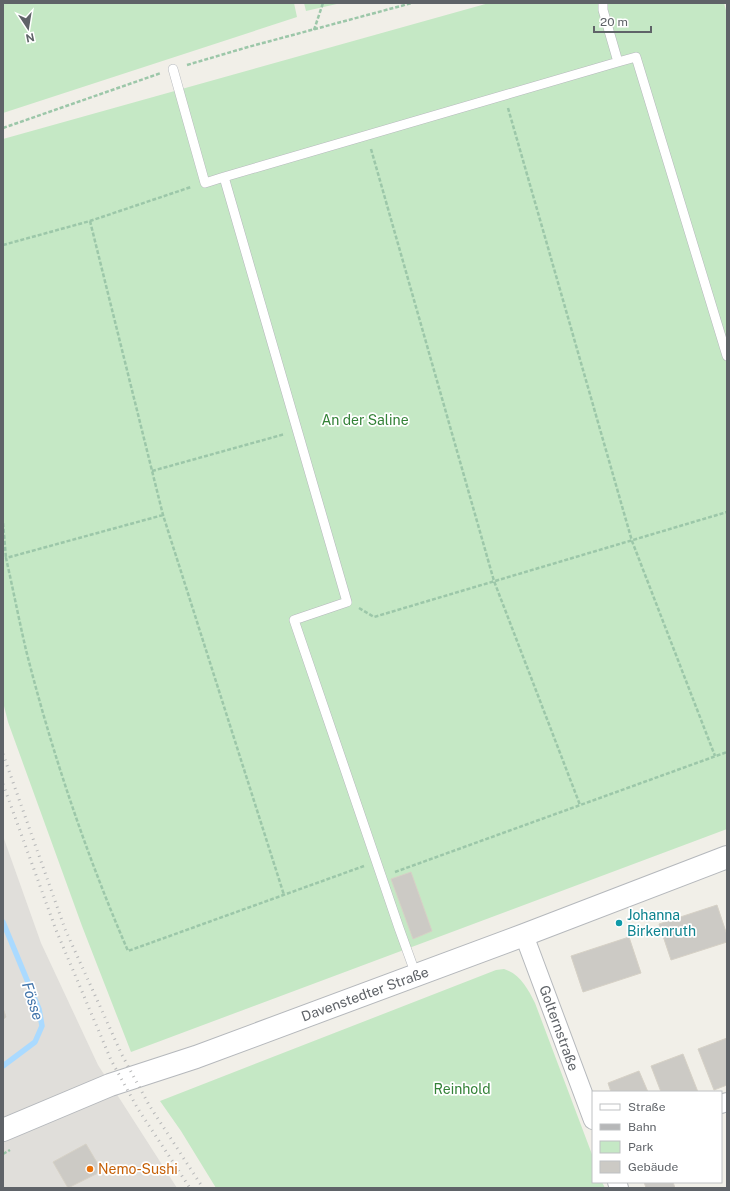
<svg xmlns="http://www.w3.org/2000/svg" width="730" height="1191" font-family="'Public Sans',sans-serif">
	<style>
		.industrial { fill: #e0deda }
		.green { fill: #c5e8c5 }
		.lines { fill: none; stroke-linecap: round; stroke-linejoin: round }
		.stream { stroke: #aadaff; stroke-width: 5.5 }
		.building { fill: #cccac5; stroke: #d6d1c6 }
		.service-casing { stroke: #b5b8bc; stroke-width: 10 }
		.minor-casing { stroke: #b5b8bc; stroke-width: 20 }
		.tertiary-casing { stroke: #b5b8bc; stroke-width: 24 }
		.path { stroke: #9cc7a9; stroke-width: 2.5; stroke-dasharray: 4 2; stroke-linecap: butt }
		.service { stroke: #fff; stroke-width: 9 }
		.minor { stroke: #fff; stroke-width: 18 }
		.tertiary { stroke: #fff; stroke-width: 22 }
		.rail { stroke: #b6b7b8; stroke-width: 3; stroke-dasharray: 1 5; stroke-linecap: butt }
		.culture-dot { fill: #0f9aa8; stroke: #fff; stroke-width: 1.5 }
		.food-dot { fill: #e8710a; stroke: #fff; stroke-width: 1.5 }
		.labels { text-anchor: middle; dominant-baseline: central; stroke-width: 3.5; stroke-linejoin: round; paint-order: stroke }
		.park-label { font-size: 14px; fill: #348238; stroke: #fff }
		.culture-label { font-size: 14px; fill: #0d838f; stroke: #fff; text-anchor: start }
		.street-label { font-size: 14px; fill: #5f6368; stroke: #fff }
		.food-label { font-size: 14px; fill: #c56008; stroke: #fff; text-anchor: start }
		.water-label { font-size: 15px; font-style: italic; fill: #4174aa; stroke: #fff }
	</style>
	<rect width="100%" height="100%" fill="#f1efe8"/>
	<path class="industrial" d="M3 836 41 943 98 1065 177 1188H3Z"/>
	<path class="green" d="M3 3H294L297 17 3 113Z
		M304 3H341L306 11Z
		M489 3H724L727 14V829L131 1052 82 926 8 722 3 702V139Z
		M504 969C520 974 528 989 535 1003L593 1157V1182H602L605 1188H216L181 1131 160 1101 496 970Z"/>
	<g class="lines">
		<path class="stream" d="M3 922 39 1009 42 1026 35 1042 3 1066"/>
	</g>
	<path class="building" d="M411 872 432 931 413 939 391 879Z
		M717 905 727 935V942L671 960 659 924Z
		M629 937 641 973 583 992 571 956Z
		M3 1008 6 1017 3 1020Z
		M727 1038V1085L714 1090 698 1049Z
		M683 1054 698 1092H661L651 1066Z
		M639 1071 648 1092H611L608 1083Z
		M86 1144 102 1171 68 1188 53 1162Z
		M644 1182H673L675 1188H646Z"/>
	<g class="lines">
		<defs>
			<path id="service" d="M618 62 636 57 727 356
				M173 69 205 183 224 177 347 602 294 620 399 928 416 975
				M224 177 618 62 603 10V3"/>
			<path id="minor" d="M524 935 593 1120
				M721 1104 727 1102
				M617 1182 619 1188"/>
			<path id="tertiary" d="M3 1130 110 1085 196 1057 524 935 727 857"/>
		</defs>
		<use href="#service" class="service-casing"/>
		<use href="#minor" class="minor-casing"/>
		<use href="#tertiary" class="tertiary-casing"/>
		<path class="path" d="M314 30 323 3
			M187 65 248 47 412 3
			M508 108 632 541 715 756
			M3 128 161 73
			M371 149 494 581 580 805
			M90 221 163 515 284 895
			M3 245 90 221 191 187
			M152 471 285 434
			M163 515 6 558C13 589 19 620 26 650 52 753 86 854 128 951L364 866
			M3 523 6 558
			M359 608 374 617 727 512
			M395 872 727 752
			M3 1154 10 1150"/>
		<use href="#service" class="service"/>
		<use href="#minor" class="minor"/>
		<use href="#tertiary" class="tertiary"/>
		<path class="rail" d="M3 754 65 929 122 1055 149 1105 203 1188
			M3 784 56 930 111 1060 138 1109 190 1188"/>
	</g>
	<circle class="culture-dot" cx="619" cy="923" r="4"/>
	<circle class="food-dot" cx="90" cy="1169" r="4"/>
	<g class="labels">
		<g class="park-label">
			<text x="365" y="420">An der Saline</text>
			<text x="462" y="1089">Reinhold</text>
		</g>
		<g class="culture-label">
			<text x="627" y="915">Johanna<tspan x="627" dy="16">Birkenruth</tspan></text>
		</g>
		<g class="street-label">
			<text transform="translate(365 994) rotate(-20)">Davenstedter Straße</text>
			<text transform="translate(559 1028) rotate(70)">Golternstraße</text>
		</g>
		<g class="food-label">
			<text x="98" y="1169">Nemo-Sushi</text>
		</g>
		<g class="water-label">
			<text transform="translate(33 1001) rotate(72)">Fösse</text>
		</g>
	</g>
	<rect width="730" height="1191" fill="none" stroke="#5f6368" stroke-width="8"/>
	<rect x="592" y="1091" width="130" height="92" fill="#ffffff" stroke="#bfc1c3"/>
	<rect x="600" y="1104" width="20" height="6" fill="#ffffff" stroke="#bfc1c3"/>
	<text x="628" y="1111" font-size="12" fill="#5f6368">Straße</text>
	<rect x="600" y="1124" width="20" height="6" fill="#b6b7b8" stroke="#bfc1c3"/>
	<text x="628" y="1131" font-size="12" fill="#5f6368">Bahn</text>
	<rect x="600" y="1141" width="20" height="12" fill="#c5e8c5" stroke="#bfc1c3"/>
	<text x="628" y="1151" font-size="12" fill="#5f6368">Park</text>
	<rect x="600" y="1161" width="20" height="12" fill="#cccac5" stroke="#bfc1c3"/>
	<text x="628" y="1171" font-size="12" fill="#5f6368">Gebäude</text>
	<g transform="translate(28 28) rotate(168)" stroke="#ffffff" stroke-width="3" paint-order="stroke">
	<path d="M0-3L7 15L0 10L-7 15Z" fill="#5f6368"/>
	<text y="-6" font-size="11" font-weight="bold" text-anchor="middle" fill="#5f6368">N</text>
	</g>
	<path d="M594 26v6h57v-6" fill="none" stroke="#5f6368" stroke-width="2"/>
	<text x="600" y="26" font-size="12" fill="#5f6368" stroke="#ffffff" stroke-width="3" paint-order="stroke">20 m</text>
</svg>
